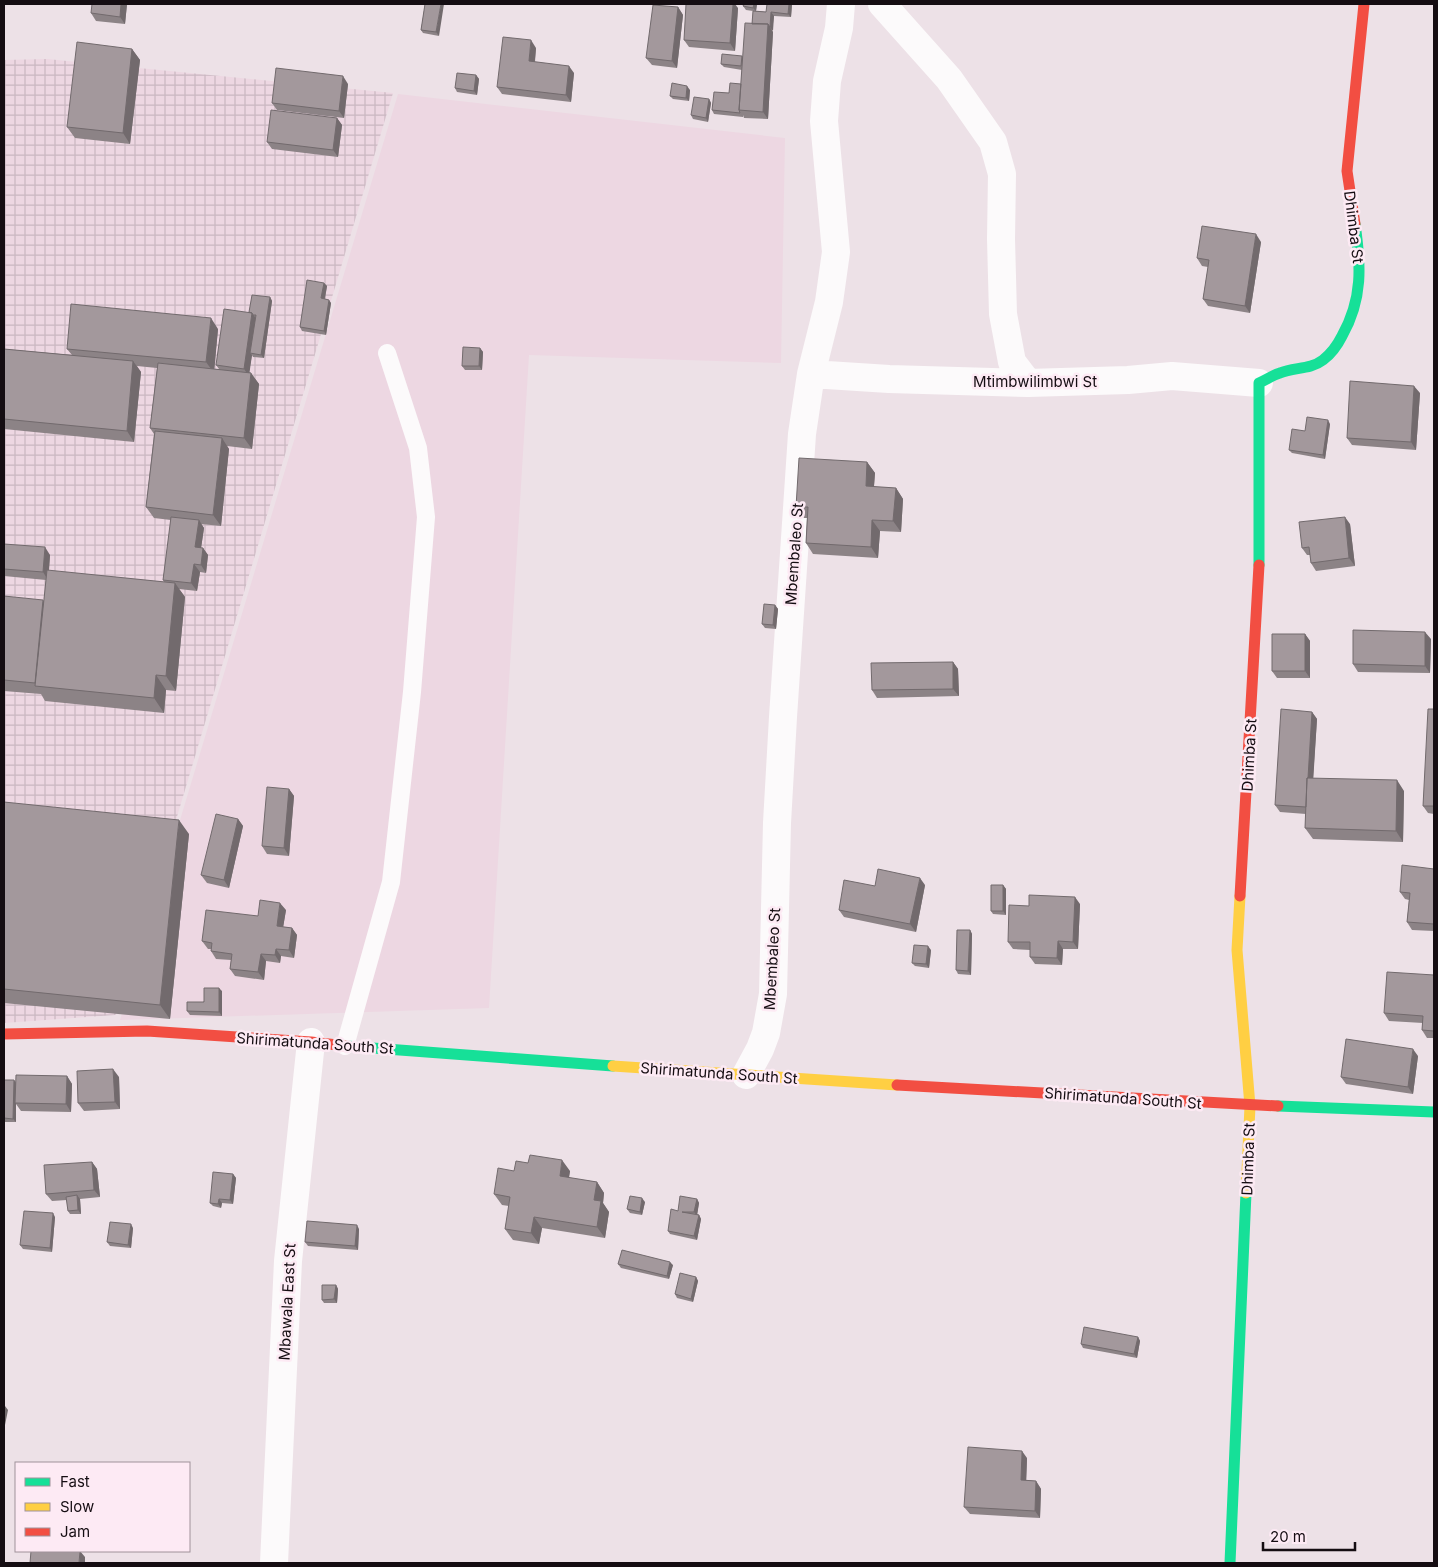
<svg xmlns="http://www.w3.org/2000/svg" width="1438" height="1567" font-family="Inter,sans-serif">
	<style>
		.built { fill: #edd7e2 }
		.industrial { fill: url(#industrial-grid) }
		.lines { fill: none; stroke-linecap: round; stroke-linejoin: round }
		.lane { stroke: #fcfafb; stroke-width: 18 }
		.street { stroke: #fcfafb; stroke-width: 28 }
		.fast { stroke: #16e098; stroke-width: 11 }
		.slow { stroke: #ffcf43; stroke-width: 11 }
		.jam { stroke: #f24e42; stroke-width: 11 }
		.wall { fill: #8c8386 }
		.shaded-wall { fill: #726a6d }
		.building { fill: #a3989c; stroke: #726a6d }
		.labels { text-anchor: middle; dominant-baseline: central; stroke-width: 5; stroke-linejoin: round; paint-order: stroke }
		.street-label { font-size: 15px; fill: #150d12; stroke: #fdeaf4 }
	</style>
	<defs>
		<pattern id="industrial-grid" width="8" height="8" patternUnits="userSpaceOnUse" patternTransform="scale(1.25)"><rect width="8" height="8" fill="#edd7e2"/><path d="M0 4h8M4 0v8" fill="none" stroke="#cab7c1"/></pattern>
	</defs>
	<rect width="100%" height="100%" fill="#ede1e7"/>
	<path class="built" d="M398 94 785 138 781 363 529 355 489 1008 120 1020Z"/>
	<path class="industrial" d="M47 59 393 93 119 1011 115 1015 4 1023V60Z"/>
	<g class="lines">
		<path class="lane" d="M345 1046 391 882 412 692 426 517 418 448 387 353"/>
		<path class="street" d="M882 4 949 79 993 142 1002 174 1001 239 1003 314 1012 362 1028 383
			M811 374 889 379 1028 383 1128 380 1172 376 1259 383
			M746 1075 760 1049 766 1033 773 994 777 823 783 717 802 434 811 374 829 302 836 252 824 121 827 81 839 28 841 4
			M274 1563 288 1261 311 1042"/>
		<path class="fast" d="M1259 565V383C1266 380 1273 375 1280 373 1294 367 1310 370 1323 360 1331 354 1338 344 1342 336 1363 299 1361 265 1355 224
			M346 1046 613 1066
			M1278 1106 1434 1112
			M1230 1563 1246 1193"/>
		<path class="slow" d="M1240 896 1237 950 1250 1106 1246 1193
			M613 1066 897 1085"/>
		<path class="jam" d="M1355 224 1347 171 1364 4
			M1240 896 1259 565
			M4 1034 147 1031 311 1042 346 1046
			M897 1085 1278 1106"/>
	</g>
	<path class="wall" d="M127 4 125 24 96 21 91 13Z
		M425 4 439 36 423 33 421 30Z
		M744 4H757L756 11 766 12 792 4 791 17 774 16 772 31 773 32 768 119 744 118 743 115V117L714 114 712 110 729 93 741 84 742 70 724 67 721 64 742 56 743 57 752 24 753 11 746 10 743 6Z
		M678 7 683 15 677 68 652 65 646 58Z
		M738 8 735 51 689 47 684 40Z
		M536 48 535 62 574 73 571 102 502 94 497 87Z
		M132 49 140 60 130 144 75 138 67 127Z
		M476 75 479 79 477 95 457 92 455 88Z
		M348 84 344 118 277 110 272 103Z
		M690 90 689 101 673 99 670 96Z
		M709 99 711 103 708 122 693 119 691 115Z
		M337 118 342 125 338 157 272 149 267 142Z
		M1261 242 1250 313 1208 306 1203 299 1208 267 1202 266 1197 258Z
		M324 283 327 286 325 299 331 303 326 335 302 331 300 327Z
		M270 297 272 301 264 358 253 357 252 355 249 372 251 373 259 384 252 449 227 446 229 449 221 526 201 524 204 528 201 548H203L208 555 206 573 200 572 197 591 179 589 185 597 176 691 166 690 164 713 45 701 41 694 4 691V596L44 602 46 580 4 576V544L50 555 49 571 164 582 163 580 171 520 154 518 146 507 154 434 150 428 157 368 137 366 141 372 134 442 4 429V349L72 355 67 349 218 329 214 369H219L216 365 249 312Z
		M480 348 483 352 482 370H465L462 366Z
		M1420 393 1416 450 1352 445 1347 438Z
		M1330 424 1325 459 1292 453 1289 450 1305 431Z
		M867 462 875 473 874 487 896 488 903 499 901 532 880 531 878 558 813 554 806 543 807 518H804L796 507Z
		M1350 524 1355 566 1316 571 1311 563 1310 555H1307L1302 548Z
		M775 605 778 609 776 629 765 628 762 624Z
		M1305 634 1310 641V678H1277L1272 671Z
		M1431 639 1430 673 1358 672 1353 664Z
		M953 662 958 669 959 696 877 698 872 690Z
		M1434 709V814L1428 813 1423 806Z
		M1312 712 1317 719 1313 778 1404 791 1403 842 1313 839 1305 828 1306 814 1280 812 1275 805Z
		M289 789 294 796 289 856 267 854 262 846Z
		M4 802 189 834 170 1019 4 1003Z
		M238 819 243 826 229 888 207 883 201 875Z
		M1434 869V931L1412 930 1407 922 1409 900 1405 899 1400 892Z
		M925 885 916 932 844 917 839 910 875 886Z
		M1003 885 1006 889V915L993 914 991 911Z
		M1080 904 1078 949H1063L1062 965 1035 964 1030 957V950L1013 949 1008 942 1029 906Z
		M286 910 283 927 292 928 297 935 294 958 281 956 280 963 266 961 264 980 235 976 230 969 231 960 216 959 211 951V949H208L202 941 258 916Z
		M970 930 972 934 971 975 958 974 956 970Z
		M931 950 929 968 915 966 912 963Z
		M1434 975V1038H1427L1422 1030 1423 1023 1389 1021 1384 1013Z
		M222 991V1016L190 1015 187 1011Z
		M1418 1056 1413 1094 1346 1084 1341 1077Z
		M67 1076 72 1084 71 1112 21 1111 16 1104V1122H4V1080H14L16 1082Z
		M119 1077 120 1109 84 1111 78 1103Z
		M92 1162 97 1169 100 1197 80 1199 81 1214H70L68 1211 67 1200 52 1201 46 1194Z
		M514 1171H570L569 1178 597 1182 604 1193 603 1203 609 1212 605 1238 542 1228 539 1244 513 1240 505 1229 509 1206 502 1205 494 1194Z
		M233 1174 236 1178 233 1204 222 1203 221 1208 213 1206 210 1203Z
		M697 1199 699 1203 697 1214 699 1215 701 1219 697 1240 670 1234 668 1231 678 1211Z
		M645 1202 642 1215 630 1213 627 1209Z
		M55 1217 52 1252 23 1249 20 1245Z
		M133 1228 131 1248 110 1246 107 1242Z
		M359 1229 358 1250 308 1246 305 1242Z
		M618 1264 673 1265 669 1279 621 1268Z
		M696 1277 698 1281 693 1302 677 1298 675 1294Z
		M336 1285 338 1289 337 1303H324L322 1300Z
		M1138 1337 1140 1341 1137 1358 1083 1348 1081 1344Z
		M1027 1458 1026 1480 1036 1481 1041 1489 1040 1518 970 1514 964 1507Z"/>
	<path class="shaded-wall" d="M121 4H127L125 24 120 17Z
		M441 4H444L439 36 436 32Z
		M733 4H735L738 8 735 51 730 43Z
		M754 4H757L756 11 753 8Z
		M789 4H792L791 17 788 14Z
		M678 7 683 15 677 68 672 61Z
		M771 12 774 16 773 31 770 27Z
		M768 24 773 32 768 119 763 112Z
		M531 40 536 48 534 69 529 61Z
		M132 49 140 60 130 144 123 133Z
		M569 66 574 73 571 102 566 95Z
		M476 75 479 79 477 95 474 91Z
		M343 76 348 84 344 118 339 111Z
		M687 86 690 90 689 101 686 98Z
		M709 99 711 103 708 122 706 118Z
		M337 118 342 125 338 157 333 150Z
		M1256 234 1261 242 1250 313 1245 306Z
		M324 283 327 286 324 302 321 298Z
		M270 297 272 301 264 358 261 355Z
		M329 300 331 303 326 335 324 331Z
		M252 313 257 320 250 353 252 355 249 376 244 369Z
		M211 318 218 329 214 373 206 362Z
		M480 348 483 352 482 370 479 366Z
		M133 361 141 372 134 442 127 431Z
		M251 373 259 384 252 449 244 438Z
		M1414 386 1420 393 1416 450 1411 442Z
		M1328 420 1330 424 1325 459 1323 455Z
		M222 438 229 449 221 526 213 515Z
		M867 462 875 473 873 497 866 486Z
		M896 488 903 499 901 532 893 521Z
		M1345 517 1350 524 1355 566 1349 558Z
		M199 520 204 528 200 555 195 547Z
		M872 520 880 531 878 558 871 547Z
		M45 547 50 555 48 580 43 572Z
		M203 548 208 555 206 573 201 565Z
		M194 564 200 572 197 591 191 583Z
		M175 583 185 597 176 691 166 676Z
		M43 600 50 611 37 686 35 683Z
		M775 605 778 609 776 629 773 625Z
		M1425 632 1431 639 1430 673 1425 666Z
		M1305 634 1310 641V678L1305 671Z
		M953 662 958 669 959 696 953 689Z
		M156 675 166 690 164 713 154 698Z
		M1312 712 1317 719 1311 815 1306 807Z
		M1397 780 1404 791 1403 842 1396 831Z
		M289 789 294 796 289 856 284 848Z
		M238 819 243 826 229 888 224 880Z
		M179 820 189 834 170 1019 160 1005Z
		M920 878 925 885 916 932 910 924Z
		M1003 885 1006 889V915L1003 911Z
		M1075 897 1080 904 1078 949 1073 942Z
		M280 903 286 910 282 934 277 926Z
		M292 928 297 935 294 958 289 950Z
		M970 930 972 934 971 975 968 971Z
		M1058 941 1063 949 1062 965 1057 958Z
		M928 946 931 950 929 968 926 964Z
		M276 949 281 956 280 963 275 955Z
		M261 954 266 961 264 980 258 972Z
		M219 988 222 991V1016L219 1012Z
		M1413 1049 1418 1056 1413 1094 1408 1087Z
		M113 1069 119 1077 120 1109 115 1102Z
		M67 1076 72 1084 71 1112 66 1104Z
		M14 1080 16 1084V1122L13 1119Z
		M562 1160 570 1171 567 1187 560 1176Z
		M92 1162 97 1169 100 1197 94 1190Z
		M233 1174 236 1178 233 1204 230 1200Z
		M597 1182 604 1193 603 1203 609 1212 605 1238 597 1227 594 1200Z
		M77 1195 80 1199 81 1214 78 1210Z
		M642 1198 645 1202 642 1215 640 1212Z
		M219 1199 222 1203 221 1208 218 1204Z
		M697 1199 699 1203 697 1216 694 1212Z
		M53 1213 55 1217 52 1252 50 1248Z
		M699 1215 701 1219 697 1240 694 1236Z
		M534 1217 542 1228 539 1244 531 1233Z
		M131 1224 133 1228 131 1248 128 1245Z
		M357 1225 359 1229 358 1250 355 1246Z
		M670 1262 673 1265 669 1279 667 1276Z
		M696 1277 698 1281 693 1302 691 1299Z
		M336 1285 338 1289 337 1303 334 1299Z
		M1138 1337 1140 1341 1137 1358 1134 1354Z
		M5 1406 8 1410 5 1425 4 1424V1413Z
		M1022 1451 1027 1458 1026 1488 1021 1480Z
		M1036 1481 1041 1489 1040 1518 1035 1511Z
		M80 1551 85 1557V1563H79Z"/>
	<path class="building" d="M92 4H121L120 17 91 13Z
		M425 4H441L436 32 421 30Z
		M686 4H733L730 43 684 40Z
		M744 4H754L753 8 743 6Z
		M767 4H789L788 14 771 12 770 27 768 24H752L753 11 766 12Z
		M653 5 678 7 672 61 646 58Z
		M745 23 768 24 763 112 739 110Z
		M503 37 531 40 529 61 569 66 566 95 497 87Z
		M77 42 132 49 123 133 67 127Z
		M722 54 742 56 741 66 721 64Z
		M276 68 343 76 339 111 272 103Z
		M457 73 476 75 474 91 455 88Z
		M672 83 687 86 686 98 670 96Z
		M730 83 741 84 739 110 740 113 712 110 714 92 729 93Z
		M694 97 709 99 706 118 691 115Z
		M271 110 337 118 333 150 267 142Z
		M1202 226 1256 234 1245 306 1203 299 1209 260 1197 258Z
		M307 280 324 283 321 298 329 300 324 331 300 327Z
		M252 295 270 297 261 355 250 353 256 315H253L252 313 249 312Z
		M71 304 211 318 206 362 67 349Z
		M224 309 252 313 244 369 216 365Z
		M463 347 480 348 479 366H462Z
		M4 349 133 361 127 431 4 419Z
		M158 363 251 373 244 438 150 428Z
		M1350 381 1414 386 1411 442 1347 438Z
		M1307 417 1328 420 1323 455 1289 450 1292 429 1305 431Z
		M155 431 222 438 213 515 146 507Z
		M799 458 867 462 866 486 896 488 893 521 872 520 871 547 806 543 808 507H796Z
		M171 517 199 520 195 547 203 548 201 565 194 564 191 583 163 580Z
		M1345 517 1349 558 1311 563 1309 547 1302 548 1299 522Z
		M4 544 45 547 43 572 4 569Z
		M47 570 175 583 166 676 156 675 154 698 35 686Z
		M4 596 43 600 35 683 4 680Z
		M764 604 775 605 773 625 762 624Z
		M1353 630 1425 632V666L1353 664Z
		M1272 634H1305V671H1272Z
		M953 662V689L872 690 871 663Z
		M1281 709 1312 712 1308 778H1307L1306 807 1275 805Z
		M1428 709H1434V806H1423Z
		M1307 778 1397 780 1396 831 1305 828Z
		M267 787 289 789 284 848 262 846Z
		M4 802 179 820 160 1005 4 989Z
		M216 814 238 819 224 880 201 875Z
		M1402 865 1434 869V924L1407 922 1410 893 1400 892Z
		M878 869 920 878 910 924 839 910 844 880 875 886Z
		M991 885H1003V911H991Z
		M1029 895 1075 897 1073 942 1058 941 1057 958 1030 957V942H1008L1009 905 1029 906Z
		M260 900 280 903 277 926 292 928 289 950 276 949 275 955 261 954 258 972 230 969 232 954 211 951 212 943 202 941 206 910 258 916Z
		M957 930H970L968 971 956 970Z
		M914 945 928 946 926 964 912 963Z
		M1387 972 1434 975V1031L1422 1030 1423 1016 1384 1013Z
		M204 988H219V1012L187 1011V1002H204Z
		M1346 1039 1413 1049 1408 1087 1341 1077Z
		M113 1069 115 1102 78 1103 77 1071Z
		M16 1075 67 1076 66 1104 15 1103Z
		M4 1080H14L13 1119 4 1118Z
		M530 1155 562 1160 560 1176 597 1182 594 1200 601 1201 597 1227 534 1217 531 1233 505 1229 510 1197 494 1194 498 1168 514 1171 516 1161 528 1163Z
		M92 1162 94 1190 46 1194 44 1165Z
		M213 1172 233 1174 230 1200 219 1199 218 1204 210 1203Z
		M77 1195 78 1210 68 1211 66 1197Z
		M630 1196 642 1198 640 1212 627 1209Z
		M680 1196 697 1199 694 1212H682L699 1215 694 1236 668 1231 671 1209 678 1211Z
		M24 1211 53 1213 50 1248 20 1245Z
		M307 1221 357 1225 355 1246 305 1242Z
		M110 1222 131 1224 128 1245 107 1242Z
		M622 1250 670 1262 667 1276 618 1264Z
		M680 1273 696 1277 691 1299 675 1294Z
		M322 1285H336L334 1299 322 1300Z
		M1084 1327 1138 1337 1134 1354 1081 1344Z
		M968 1447 1022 1451 1021 1480 1036 1481 1035 1511 964 1507Z
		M31 1551H80L79 1563H30Z"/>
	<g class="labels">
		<g class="street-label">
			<text transform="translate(1354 227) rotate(83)">Dhimba St</text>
			<text x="1035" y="381">Mtimbwilimbwi St</text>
			<text transform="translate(794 554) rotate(-86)">Mbembaleo St</text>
			<text transform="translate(1249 755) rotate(-87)">Dhimba St</text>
			<text transform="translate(772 959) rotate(-87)">Mbembaleo St</text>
			<text transform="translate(315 1043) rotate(4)">Shirimatunda South St</text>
			<text transform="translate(719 1073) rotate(4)">Shirimatunda South St</text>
			<text transform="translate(1123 1098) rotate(4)">Shirimatunda South St</text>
			<text transform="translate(1248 1159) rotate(-88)">Dhimba St</text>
			<text transform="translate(287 1302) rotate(-87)">Mbawala East St</text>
		</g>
	</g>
	<rect width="1438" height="1567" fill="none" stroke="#150d12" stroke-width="10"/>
	<rect x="15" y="1462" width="175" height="90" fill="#fdeaf4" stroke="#a0929a"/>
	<rect x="25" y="1478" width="25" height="8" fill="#16e098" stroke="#a0929a"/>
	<text x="60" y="1487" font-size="15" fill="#150d12">Fast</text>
	<rect x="25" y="1503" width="25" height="8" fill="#ffcf43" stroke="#a0929a"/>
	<text x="60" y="1512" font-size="15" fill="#150d12">Slow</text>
	<rect x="25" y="1528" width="25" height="8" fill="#f24e42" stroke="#a0929a"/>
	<text x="60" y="1537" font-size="15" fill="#150d12">Jam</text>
	<path d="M1263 1542v8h92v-8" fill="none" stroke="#150d12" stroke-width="2.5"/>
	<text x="1270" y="1542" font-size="15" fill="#150d12" stroke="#fdeaf4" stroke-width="4" paint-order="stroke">20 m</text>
</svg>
